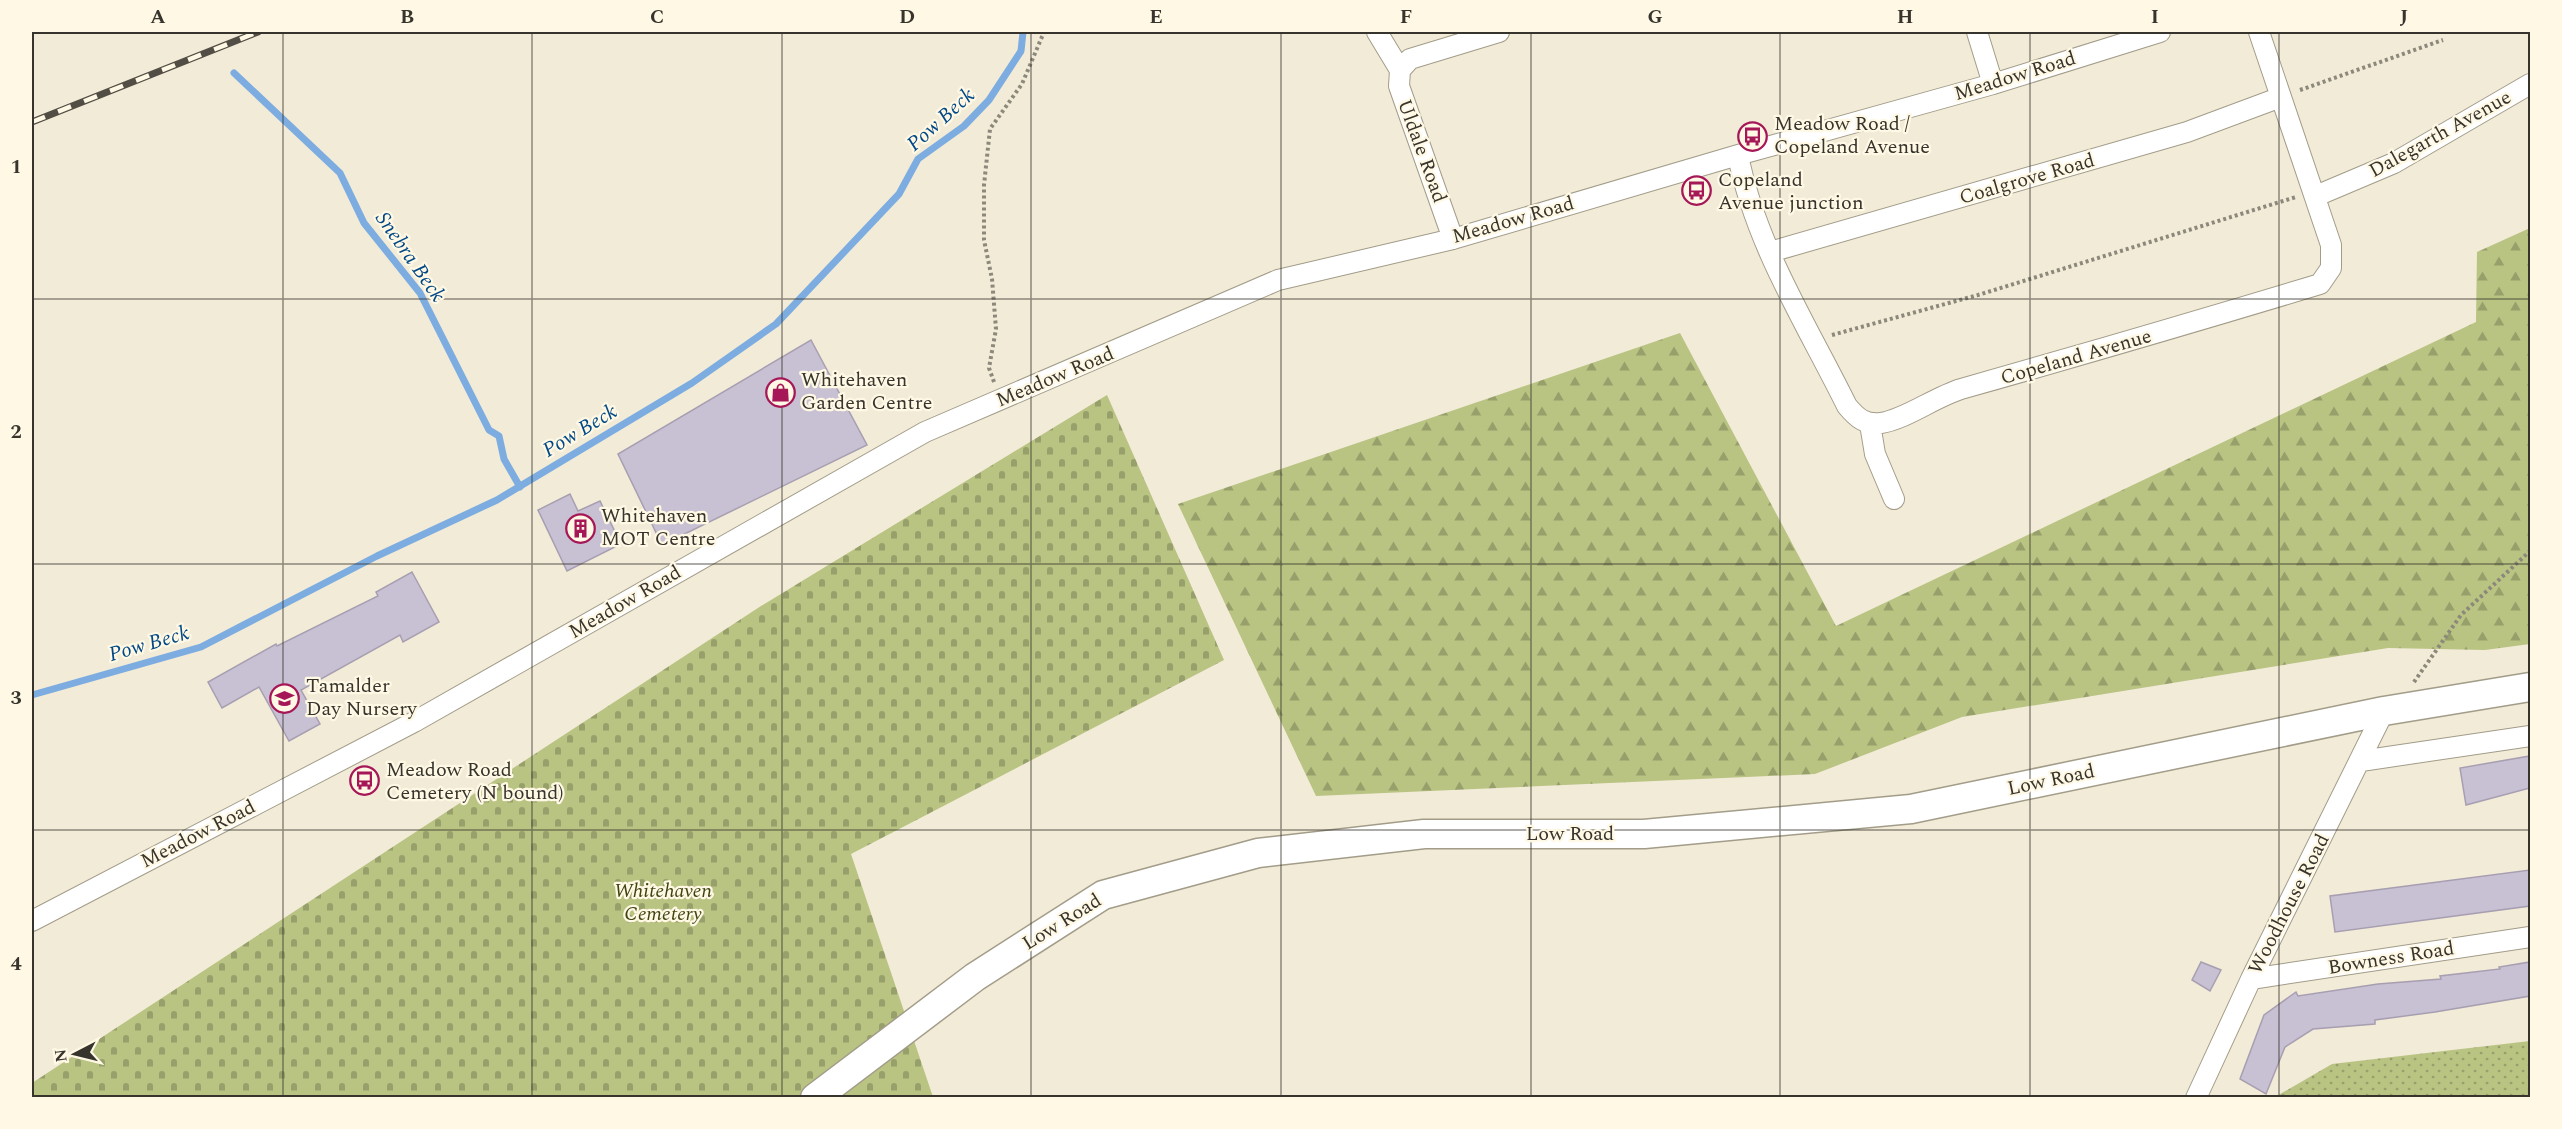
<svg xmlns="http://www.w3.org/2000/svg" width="2562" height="1129" font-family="Spectral,serif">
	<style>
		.grass { fill: url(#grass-dots) }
		.forest { fill: url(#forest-firs) }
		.cemetery { fill: url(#cemetery-stones) }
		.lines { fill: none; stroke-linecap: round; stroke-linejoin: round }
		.stream { stroke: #7dace0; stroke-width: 7 }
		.building { fill: #c8c0d3; stroke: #a79fb1; stroke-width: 1.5 }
		.minor-casing { stroke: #a29c89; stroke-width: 22 }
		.secondary-casing { stroke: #a29c89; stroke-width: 31 }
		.path { stroke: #8c887b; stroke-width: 4; stroke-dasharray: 3 3; stroke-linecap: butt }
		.minor { stroke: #fff; stroke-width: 20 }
		.secondary { stroke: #fff; stroke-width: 28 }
		.rail-casing { stroke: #524e45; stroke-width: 7 }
		.rail { stroke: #fef8e4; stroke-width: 4.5; stroke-dasharray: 14; stroke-linecap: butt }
		.grid { fill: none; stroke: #37342d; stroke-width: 1.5; stroke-opacity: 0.55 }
		.labels { text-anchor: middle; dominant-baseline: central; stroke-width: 4.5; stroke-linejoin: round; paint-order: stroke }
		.street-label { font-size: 20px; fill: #37342d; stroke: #fef8e4 }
		.poi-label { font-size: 20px; fill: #37342d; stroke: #fef8e4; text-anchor: start }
		.park-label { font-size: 20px; font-style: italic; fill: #3e4410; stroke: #fef8e4 }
		.water-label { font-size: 21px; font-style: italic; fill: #004887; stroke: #fef8e4 }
		.neatline { fill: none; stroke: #37342d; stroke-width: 2 }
		.grid-label { font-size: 20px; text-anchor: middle; font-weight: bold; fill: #37342d }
	</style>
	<defs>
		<pattern id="grass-dots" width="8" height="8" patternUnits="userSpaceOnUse" patternTransform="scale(1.5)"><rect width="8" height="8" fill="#b9c382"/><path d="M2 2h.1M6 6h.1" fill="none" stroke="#979f6b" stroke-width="1.8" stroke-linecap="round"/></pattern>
		<pattern id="forest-firs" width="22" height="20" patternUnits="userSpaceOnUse" patternTransform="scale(1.5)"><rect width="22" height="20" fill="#b9c382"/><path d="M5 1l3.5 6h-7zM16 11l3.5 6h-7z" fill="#979f6b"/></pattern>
		<pattern id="cemetery-stones" width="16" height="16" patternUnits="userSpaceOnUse" patternTransform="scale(1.5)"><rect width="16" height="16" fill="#b9c382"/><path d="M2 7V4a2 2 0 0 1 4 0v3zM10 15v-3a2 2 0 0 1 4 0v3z" fill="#979f6b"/></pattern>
	</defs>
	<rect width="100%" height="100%" fill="#f1ebd7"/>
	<path class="grass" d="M2530 1041V1097H2275L2332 1064Z"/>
	<path class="forest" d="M2530 228V644L2485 650 2388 648 1962 717 1815 774 1316 796 1178 504 1680 333 1836 626 2476 322 2477 252Z"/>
	<path class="cemetery" d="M1107 395 1224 660 851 854 933 1097 32 1098V1083L761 606Z"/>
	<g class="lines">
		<path class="stream" d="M234 73 340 173 364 223 420 293 489 430 499 436 504 459 520 487
			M32 695 201 647 377 556 497 500 692 383 776 324 899 194 918 159 964 126 989 100 1021 51 1023 32"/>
	</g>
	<path class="building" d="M811 340 867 445 662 545 618 454Z
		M570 494 578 511 600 501 621 544 567 571 538 510Z
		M412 572 439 622 403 642 400 635 301 690 320 724 289 741 259 687 222 708 208 682 276 644 277 646 378 596 376 592Z
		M2530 756V788L2466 805 2460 768Z
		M2530 870V906L2335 932 2330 896Z
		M2201 962 2221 970 2210 991 2192 980Z
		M2530 962V996L2435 1012 2375 1020V1024L2313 1029 2285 1047 2266 1094 2240 1079 2264 1015 2296 992 2298 996 2378 984 2441 979 2440 976 2500 969 2499 967Z"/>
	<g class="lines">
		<defs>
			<path id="minor" d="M1377 32 1400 70 1399 86 1453 239
				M1977 32 1993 84
				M1400 70 1410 59 1499 32
				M1738 155C1755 244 1807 325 1847 406 1857 418 1865 425 1881 423 1904 420 1935 397 1961 389 2081 355 2201 320 2320 284L2331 268V245L2259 32
				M2316 196 2394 163 2530 84
				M1770 252 2187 132 2281 97
				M1870 424 1875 454 1894 499
				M2361 761 2530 736
				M32 921 414 722 925 432 1278 280 1453 239 1738 155 1993 84 2160 32
				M2251 979 2530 937
				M2196 1098 2251 979 2384 711"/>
			<path id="secondary" d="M815 1098 975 977 1103 895 1258 853 1424 834H1644L1911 809 2384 711 2530 687"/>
		</defs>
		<use href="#minor" class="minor-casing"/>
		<use href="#secondary" class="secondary-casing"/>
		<path class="path" d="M2300 90 2443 40
			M1832 335 1978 295 2296 197
			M994 382 989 368 996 329 992 279 984 240V185L990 129 1022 84 1044 32
			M2414 682 2461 615 2530 551"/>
		<use href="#minor" class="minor"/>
		<use href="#secondary" class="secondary"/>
		<defs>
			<path id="rail" d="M32 122 258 32"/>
		</defs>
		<use href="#rail" class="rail-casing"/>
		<use href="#rail" class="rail"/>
	</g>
	<path class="grid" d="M283 32V1098M532 32V1098M782 32V1098M1031 32V1098M1281 32V1098M1531 32V1098M1780 32V1098M2030 32V1098M2279 32V1098M32 299H2530M32 564H2530M32 830H2530"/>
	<defs>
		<symbol id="bus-ring" viewBox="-11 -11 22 22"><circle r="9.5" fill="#fef8e4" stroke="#a61758" stroke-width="1.5"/><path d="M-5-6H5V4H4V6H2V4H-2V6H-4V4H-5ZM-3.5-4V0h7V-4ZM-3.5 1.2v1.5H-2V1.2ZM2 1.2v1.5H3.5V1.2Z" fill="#a61758"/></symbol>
		<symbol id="shop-ring" viewBox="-11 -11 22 22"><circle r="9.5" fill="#fef8e4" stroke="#a61758" stroke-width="1.5"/><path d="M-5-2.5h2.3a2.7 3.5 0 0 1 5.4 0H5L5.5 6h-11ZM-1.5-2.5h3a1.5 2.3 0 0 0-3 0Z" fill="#a61758"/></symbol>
		<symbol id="building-ring" viewBox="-11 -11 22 22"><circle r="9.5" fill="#fef8e4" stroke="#a61758" stroke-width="1.5"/><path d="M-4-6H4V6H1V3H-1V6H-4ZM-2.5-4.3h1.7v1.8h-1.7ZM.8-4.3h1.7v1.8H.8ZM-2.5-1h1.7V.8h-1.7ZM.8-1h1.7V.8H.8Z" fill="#a61758"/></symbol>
		<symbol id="school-ring" viewBox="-11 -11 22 22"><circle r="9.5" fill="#fef8e4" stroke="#a61758" stroke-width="1.5"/><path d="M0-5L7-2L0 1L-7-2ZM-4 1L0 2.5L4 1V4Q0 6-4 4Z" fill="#a61758"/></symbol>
	</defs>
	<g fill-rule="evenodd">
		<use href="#bus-ring" x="1736" y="120" width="33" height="33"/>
		<use href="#bus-ring" x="1680" y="174" width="33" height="33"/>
		<use href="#shop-ring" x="764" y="376" width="33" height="33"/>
		<use href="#building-ring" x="564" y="512" width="33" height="33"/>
		<use href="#school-ring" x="268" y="682" width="33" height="33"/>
		<use href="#bus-ring" x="348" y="764" width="33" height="33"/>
	</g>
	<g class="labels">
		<g class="street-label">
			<text transform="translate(2015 76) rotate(-17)">Meadow Road</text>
			<text transform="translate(2440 134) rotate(-29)">Dalegarth Avenue</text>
			<text transform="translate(1422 151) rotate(70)">Uldale Road</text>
			<text transform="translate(2027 179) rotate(-16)">Coalgrove Road</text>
			<text transform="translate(1513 220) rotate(-16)">Meadow Road</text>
			<text transform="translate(2076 357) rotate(-16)">Copeland Avenue</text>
			<text transform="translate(1055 377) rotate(-23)">Meadow Road</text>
			<text transform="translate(625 602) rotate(-30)">Meadow Road</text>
			<text transform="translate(2051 780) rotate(-12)">Low Road</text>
			<text transform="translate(198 834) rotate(-27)">Meadow Road</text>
			<text x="1570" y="834">Low Road</text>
			<text transform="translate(2289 904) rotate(-63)">Woodhouse Road</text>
			<text transform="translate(1062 922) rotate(-32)">Low Road</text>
			<text transform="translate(2391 958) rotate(-9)">Bowness Road</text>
		</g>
		<g class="poi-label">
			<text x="1774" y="124">Meadow Road /<tspan x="1774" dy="23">Copeland Avenue</tspan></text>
			<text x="1718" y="180">Copeland<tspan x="1718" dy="23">Avenue junction</tspan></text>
			<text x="801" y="380">Whitehaven<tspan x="801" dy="23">Garden Centre</tspan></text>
			<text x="601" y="516">Whitehaven<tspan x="601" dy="23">MOT Centre</tspan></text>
			<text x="306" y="686">Tamalder<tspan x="306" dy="23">Day Nursery</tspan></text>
			<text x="386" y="770">Meadow Road<tspan x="386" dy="23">Cemetery (N bound)</tspan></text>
		</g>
		<g class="park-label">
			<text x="663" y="891">Whitehaven<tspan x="663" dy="23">Cemetery</tspan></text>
		</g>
		<g class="water-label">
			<text transform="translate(941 120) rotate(-42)">Pow Beck</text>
			<text transform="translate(410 257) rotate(55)">Snebra Beck</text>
			<text transform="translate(580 431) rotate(-31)">Pow Beck</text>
			<text transform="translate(149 644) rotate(-16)">Pow Beck</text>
		</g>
	</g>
	<rect width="2562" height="1129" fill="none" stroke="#fef8e4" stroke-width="66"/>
	<g transform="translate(75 1054) rotate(263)" stroke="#fef8e4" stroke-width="4.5" paint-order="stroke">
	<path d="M0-4.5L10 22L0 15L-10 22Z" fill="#37342d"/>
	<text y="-9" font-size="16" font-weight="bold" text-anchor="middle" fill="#37342d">N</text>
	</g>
	<rect x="33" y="33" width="2496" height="1063" class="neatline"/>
	<g class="grid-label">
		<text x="158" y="23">A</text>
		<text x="407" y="23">B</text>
		<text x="657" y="23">C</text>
		<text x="907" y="23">D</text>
		<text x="1156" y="23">E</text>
		<text x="1406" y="23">F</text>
		<text x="1655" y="23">G</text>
		<text x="1905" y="23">H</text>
		<text x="2155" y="23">I</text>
		<text x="2404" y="23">J</text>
		<text x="16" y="173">1</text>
		<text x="16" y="438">2</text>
		<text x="16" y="704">3</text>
		<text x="16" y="970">4</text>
	</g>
</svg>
